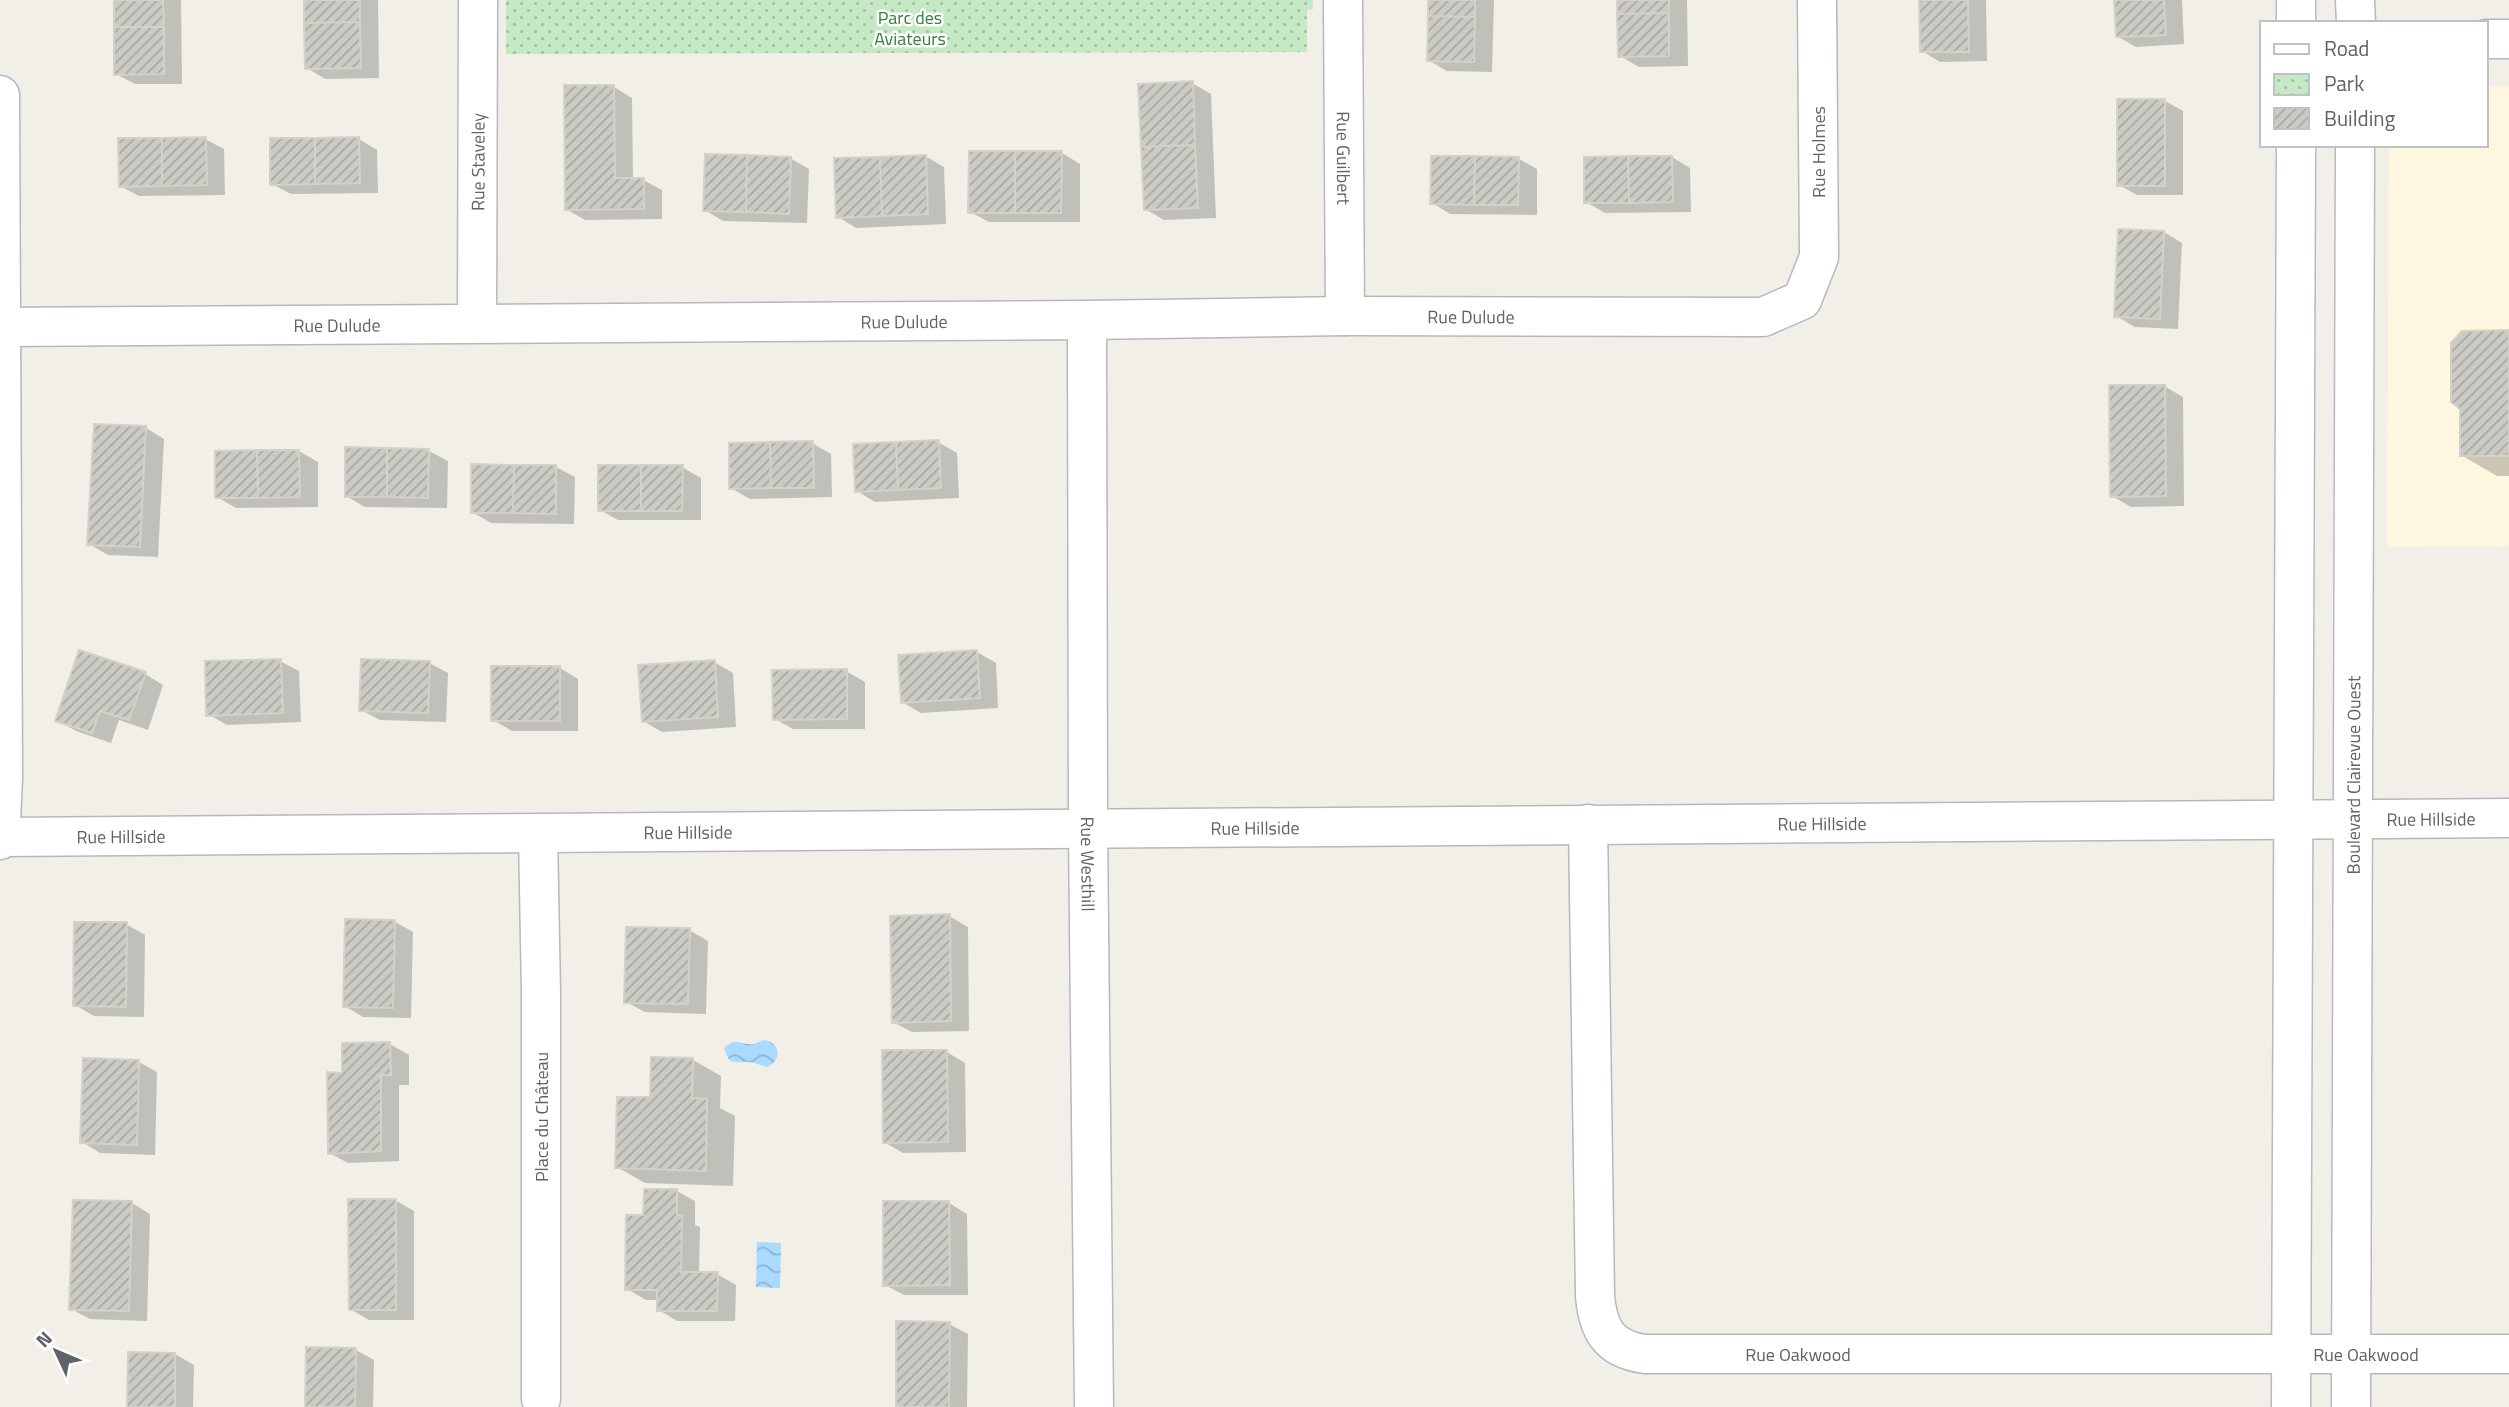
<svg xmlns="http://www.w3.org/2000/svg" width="2509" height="1407" font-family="'Titillium Web',sans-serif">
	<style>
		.commercial { fill: #fef7e0 }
		.park { fill: url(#park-dots) }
		.water { fill: url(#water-waves) }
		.shadow { fill: #0003 }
		.building { fill: url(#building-hatch); stroke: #d6d1c6; stroke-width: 2 }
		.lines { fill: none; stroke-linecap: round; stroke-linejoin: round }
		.street-casing { stroke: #b5b8bc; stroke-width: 41 }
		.secondary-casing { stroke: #b6babf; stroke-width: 41 }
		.street { stroke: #fff; stroke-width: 38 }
		.secondary { stroke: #fff; stroke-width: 38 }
		.labels { text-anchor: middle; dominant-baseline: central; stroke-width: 5; stroke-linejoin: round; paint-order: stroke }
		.park-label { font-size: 18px; fill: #348238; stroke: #fff }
		.street-label { font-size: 18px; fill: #5f6368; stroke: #fff }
	</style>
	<defs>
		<pattern id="park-dots" width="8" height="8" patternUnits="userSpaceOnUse" patternTransform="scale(1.75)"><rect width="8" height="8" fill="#c5e8c5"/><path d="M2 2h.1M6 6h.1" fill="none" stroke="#a3c0a4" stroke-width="1.8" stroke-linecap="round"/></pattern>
		<pattern id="water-waves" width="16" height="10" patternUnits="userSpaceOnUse" patternTransform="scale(1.75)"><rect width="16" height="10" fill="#aadaff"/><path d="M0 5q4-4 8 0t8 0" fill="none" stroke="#8eb4d2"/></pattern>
		<pattern id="building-hatch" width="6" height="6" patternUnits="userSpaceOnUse" patternTransform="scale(1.75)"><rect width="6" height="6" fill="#cccac5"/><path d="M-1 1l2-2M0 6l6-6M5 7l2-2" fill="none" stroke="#a9a8a4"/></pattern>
	</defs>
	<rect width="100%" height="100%" fill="#f1efe8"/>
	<path class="commercial" d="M2486 86H2509V546L2387 547 2389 145H2486Z"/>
	<path class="park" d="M506 0H1313V9L1307 10V52L506 54Z"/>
	<path class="water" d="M765 1040C782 1045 781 1059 768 1067 761 1066 752 1061 745 1062 731 1063 729 1063 724 1048 737 1036 741 1046 754 1044 758 1043 761 1040 765 1040Z
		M757 1242 781 1243 780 1288 756 1287Z"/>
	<path class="shadow" d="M116 0H181L182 84H135L116 74Z
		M306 0H378L379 78 325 79 307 68Z
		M1430 0H1494L1492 72 1447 71 1428 60Z
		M1619 0H1687L1688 66 1639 67 1620 56Z
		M1921 0H1986L1987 61 1940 62 1922 51Z
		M2116 0H2182L2184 44 2136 47 2117 36Z
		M1192 83 1211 94 1216 218 1164 220 1145 209Z
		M614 87 632 98 633 180H643L662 190V219L585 220 566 209Z
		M2165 101 2183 111V195H2137L2119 185Z
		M205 139 224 149 225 195 139 196 120 186Z
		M359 139 377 150 378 193 291 194 272 184Z
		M1062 153 1080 164V222H989L970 212Z
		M925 156 944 167 946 224 856 228 838 217Z
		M1672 157 1690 168 1691 212 1605 213 1586 202Z
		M790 158 809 169 807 223 723 221 705 210Z
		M1519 159 1537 169V215L1450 214 1432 203Z
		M2164 232 2182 243 2178 329 2135 327 2116 316Z
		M2509 331V476H2497L2461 455Z
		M2164 386 2183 397 2184 506 2131 507 2112 496Z
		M146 428 164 439 158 557 108 555 89 544Z
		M938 442 957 453 959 498 875 502 857 491Z
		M812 443 831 454 832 497 750 499 731 488Z
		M347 449 429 451 448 461 447 508 365 507 346 496Z
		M299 451 318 462V507L236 508 217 497Z
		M556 467 575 477 574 524 491 523 472 512Z
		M682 467 701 478V520H618L600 510Z
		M977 652 996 663 998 708 921 713 902 702Z
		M280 661 299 671 301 722 227 725 208 714Z
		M714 662 733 673 736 727 662 732 643 721Z
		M429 663 448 673 446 722 380 720 361 710Z
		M560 668 578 679V731H512L493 720Z
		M846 671 865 682V729H793L775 719Z
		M145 674 163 685 148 730 119 720 111 743 76 731 57 720Z
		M949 916 968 927 969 1031 912 1032 893 1022Z
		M395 922 413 932 411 1018 363 1017 345 1006Z
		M126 924 145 935 144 1017 94 1016 75 1005Z
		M689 930 708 941 706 1014 645 1012 626 1002Z
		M390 1044 409 1055V1085H399V1161L348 1163 329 1153 344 1074Z
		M947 1052 965 1063 966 1152 903 1153 884 1142Z
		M693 1060 721 1076 720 1108 735 1116 733 1186 645 1183 617 1167 652 1099Z
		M139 1062 157 1072 155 1155 100 1153 82 1142Z
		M677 1191 695 1201V1225L700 1227 699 1274H717L736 1285 735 1321H677L659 1310V1300H646L627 1289 645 1217Z
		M395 1200 414 1211V1320H369L350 1309Z
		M132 1203 150 1214 147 1321 90 1319 71 1309Z
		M949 1203 967 1214 968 1295H904L885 1285Z
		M949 1324 968 1334 967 1407H897Z
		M356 1350 374 1360 373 1407H307Z
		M175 1354 194 1365 193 1407H128Z"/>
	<path class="building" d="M114 0H163L164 27H114Z
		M304 0H360V22L304 23Z
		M1428 0H1475V17L1428 16Z
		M1617 0H1669V13L1617 14Z
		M1919 0H1968L1969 52H1920Z
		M2114 0H2164L2166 35 2116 37Z
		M1669 13V56L1618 57 1617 14Z
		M1428 16 1475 17 1474 62 1427 61Z
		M360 22 361 68 305 69 304 23Z
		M114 27H164V74L114 75Z
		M1193 81 1195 145 1141 147 1138 84Z
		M564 85H614L615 178H644V209L565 210Z
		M2117 99H2165V186H2117Z
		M206 137 207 185 162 186V138Z
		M359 137 360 183 315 184V138Z
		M118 138H162V186L119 187Z
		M270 138H315V184L270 185Z
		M1195 145 1198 208 1144 210 1141 147Z
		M969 151H1015V213H968Z
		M1015 151H1062L1061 213H1015Z
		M705 154 747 155 746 212 703 211Z
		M747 155 791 157 789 214 746 212Z
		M926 155 928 214 882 216 880 157Z
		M1431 156H1475L1474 205 1430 204Z
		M1475 156 1519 157 1518 205H1474Z
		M1628 156 1629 203H1584V157Z
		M1628 156H1672L1673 202 1629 203Z
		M880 157 882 216 836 218 834 158Z
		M2118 229 2164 231 2160 319 2114 317Z
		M2509 330V456H2460V409L2451 402V343L2462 331Z
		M2109 385H2165L2166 496 2110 497Z
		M94 424 146 426 140 547 87 545Z
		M939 440 941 488 898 490 896 442Z
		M813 441 814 488H771L770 442Z
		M770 442 771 488 729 489V443Z
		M896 442 898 490 855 492 853 444Z
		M345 447 387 448V497H345Z
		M387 448 429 449 428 498 387 497Z
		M257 450 258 498H215V451Z
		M257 450H299L300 497 258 498Z
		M471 464 514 465 513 513H471Z
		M514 465H556V514L513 513Z
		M598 465H641V511H598Z
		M641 465H683L682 511H641Z
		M79 650 146 672 129 720 100 711 92 733 55 721Z
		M977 650 980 698 901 703 898 655Z
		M281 659 283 713 206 716 205 661Z
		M361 659 430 661 428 713 359 711Z
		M715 660 718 717 642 722 638 665Z
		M491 666H560V721H491Z
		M847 669V719L773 720 772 670Z
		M950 914 951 1021 892 1023 890 916Z
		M345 919 395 920 393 1008 343 1007Z
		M74 922H127L126 1007 73 1006Z
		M626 927 690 928 688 1004 624 1003Z
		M390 1042 391 1075H381V1151L328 1154 327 1072 342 1073V1043Z
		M882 1050H947L948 1142 883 1143Z
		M651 1057 693 1058 692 1098 707 1099 706 1171 615 1168 617 1097H650Z
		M83 1058 139 1060 137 1145 80 1143Z
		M644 1189H677V1215H682L681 1272H718L717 1311H657V1290H625L626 1215H643Z
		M348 1199H396V1310H349Z
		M73 1200 132 1201 129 1311 69 1310Z
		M883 1201H949L950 1285 883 1286Z
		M896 1321 950 1322 949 1407H896Z
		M306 1347 356 1348 355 1407H305Z
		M128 1352 175 1353V1407H127Z"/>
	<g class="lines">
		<defs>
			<g id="street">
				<path id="s1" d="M1343 0 1345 316"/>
				<path d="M2486 39H2509"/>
				<path d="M0 95 3 778 0 840"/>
				<path id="s2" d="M1087 320 1088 829 1094 1407"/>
				<path id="s3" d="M477 323 478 0"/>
				<path id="s4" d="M1 327 1087 320 1345 316 1763 317 1802 300 1819 257 1817 0"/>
				<path id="s5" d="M1588 824 1595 1296C1598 1329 1608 1349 1645 1354H2509"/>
				<path d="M538 834 541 994V1399"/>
				<path id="s6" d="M0 837 2509 818"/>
			</g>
			<g id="secondary">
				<path d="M2355 0 2356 23"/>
				<path d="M2296 23V0"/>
				<path d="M2291 1407 2296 145"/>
				<path id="s7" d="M2351 1407 2355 145"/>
			</g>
		</defs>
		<use href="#street" class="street-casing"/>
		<use href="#secondary" class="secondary-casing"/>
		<use href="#street" class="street"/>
		<use href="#secondary" class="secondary"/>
	</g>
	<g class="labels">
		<g class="park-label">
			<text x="910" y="17">Parc des<tspan x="910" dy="21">Aviateurs</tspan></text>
		</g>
		<g class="street-label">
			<text transform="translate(1818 152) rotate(-90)">Rue Holmes</text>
			<text stroke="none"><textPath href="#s1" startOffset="158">Rue Guilbert</textPath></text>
			<text stroke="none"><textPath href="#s3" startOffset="161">Rue Staveley</textPath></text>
			<text stroke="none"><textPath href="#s4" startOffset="1470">Rue Dulude</textPath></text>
			<text stroke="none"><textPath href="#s4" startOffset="903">Rue Dulude</textPath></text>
			<text stroke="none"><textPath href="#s4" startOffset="336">Rue Dulude</textPath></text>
			<text stroke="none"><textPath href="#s7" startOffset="632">Boulevard Clairevue Ouest</textPath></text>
			<text stroke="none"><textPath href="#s6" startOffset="2431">Rue Hillside</textPath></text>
			<text stroke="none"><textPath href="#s6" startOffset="1822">Rue Hillside</textPath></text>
			<text stroke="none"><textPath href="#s6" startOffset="1255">Rue Hillside</textPath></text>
			<text stroke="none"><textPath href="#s6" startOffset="688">Rue Hillside</textPath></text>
			<text stroke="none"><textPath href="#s6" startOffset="121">Rue Hillside</textPath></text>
			<text stroke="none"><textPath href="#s2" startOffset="544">Rue Westhill</textPath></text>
			<text transform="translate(541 1117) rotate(-90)">Place du Château</text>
			<text stroke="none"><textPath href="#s5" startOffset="710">Rue Oakwood</textPath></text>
			<text stroke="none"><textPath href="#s5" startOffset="1278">Rue Oakwood</textPath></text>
		</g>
	</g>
	<rect x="2260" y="21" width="228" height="126" fill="#ffffff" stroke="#bfc1c3" stroke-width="2"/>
	<rect x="2274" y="44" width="35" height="10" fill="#ffffff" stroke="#bfc1c3" stroke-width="2"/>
	<text x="2324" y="56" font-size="21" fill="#5f6368">Road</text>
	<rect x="2274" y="74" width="35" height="21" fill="url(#park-dots)" stroke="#bfc1c3" stroke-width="2"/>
	<text x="2324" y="91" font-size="21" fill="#5f6368">Park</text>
	<rect x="2274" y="108" width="35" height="21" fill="url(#building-hatch)" stroke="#bfc1c3" stroke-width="2"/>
	<text x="2324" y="126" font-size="21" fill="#5f6368">Building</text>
	<g transform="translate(56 1351) rotate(314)" stroke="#ffffff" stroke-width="5" paint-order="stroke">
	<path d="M0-5L12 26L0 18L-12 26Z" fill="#5f6368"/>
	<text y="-10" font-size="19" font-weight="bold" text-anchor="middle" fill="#5f6368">N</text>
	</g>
</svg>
